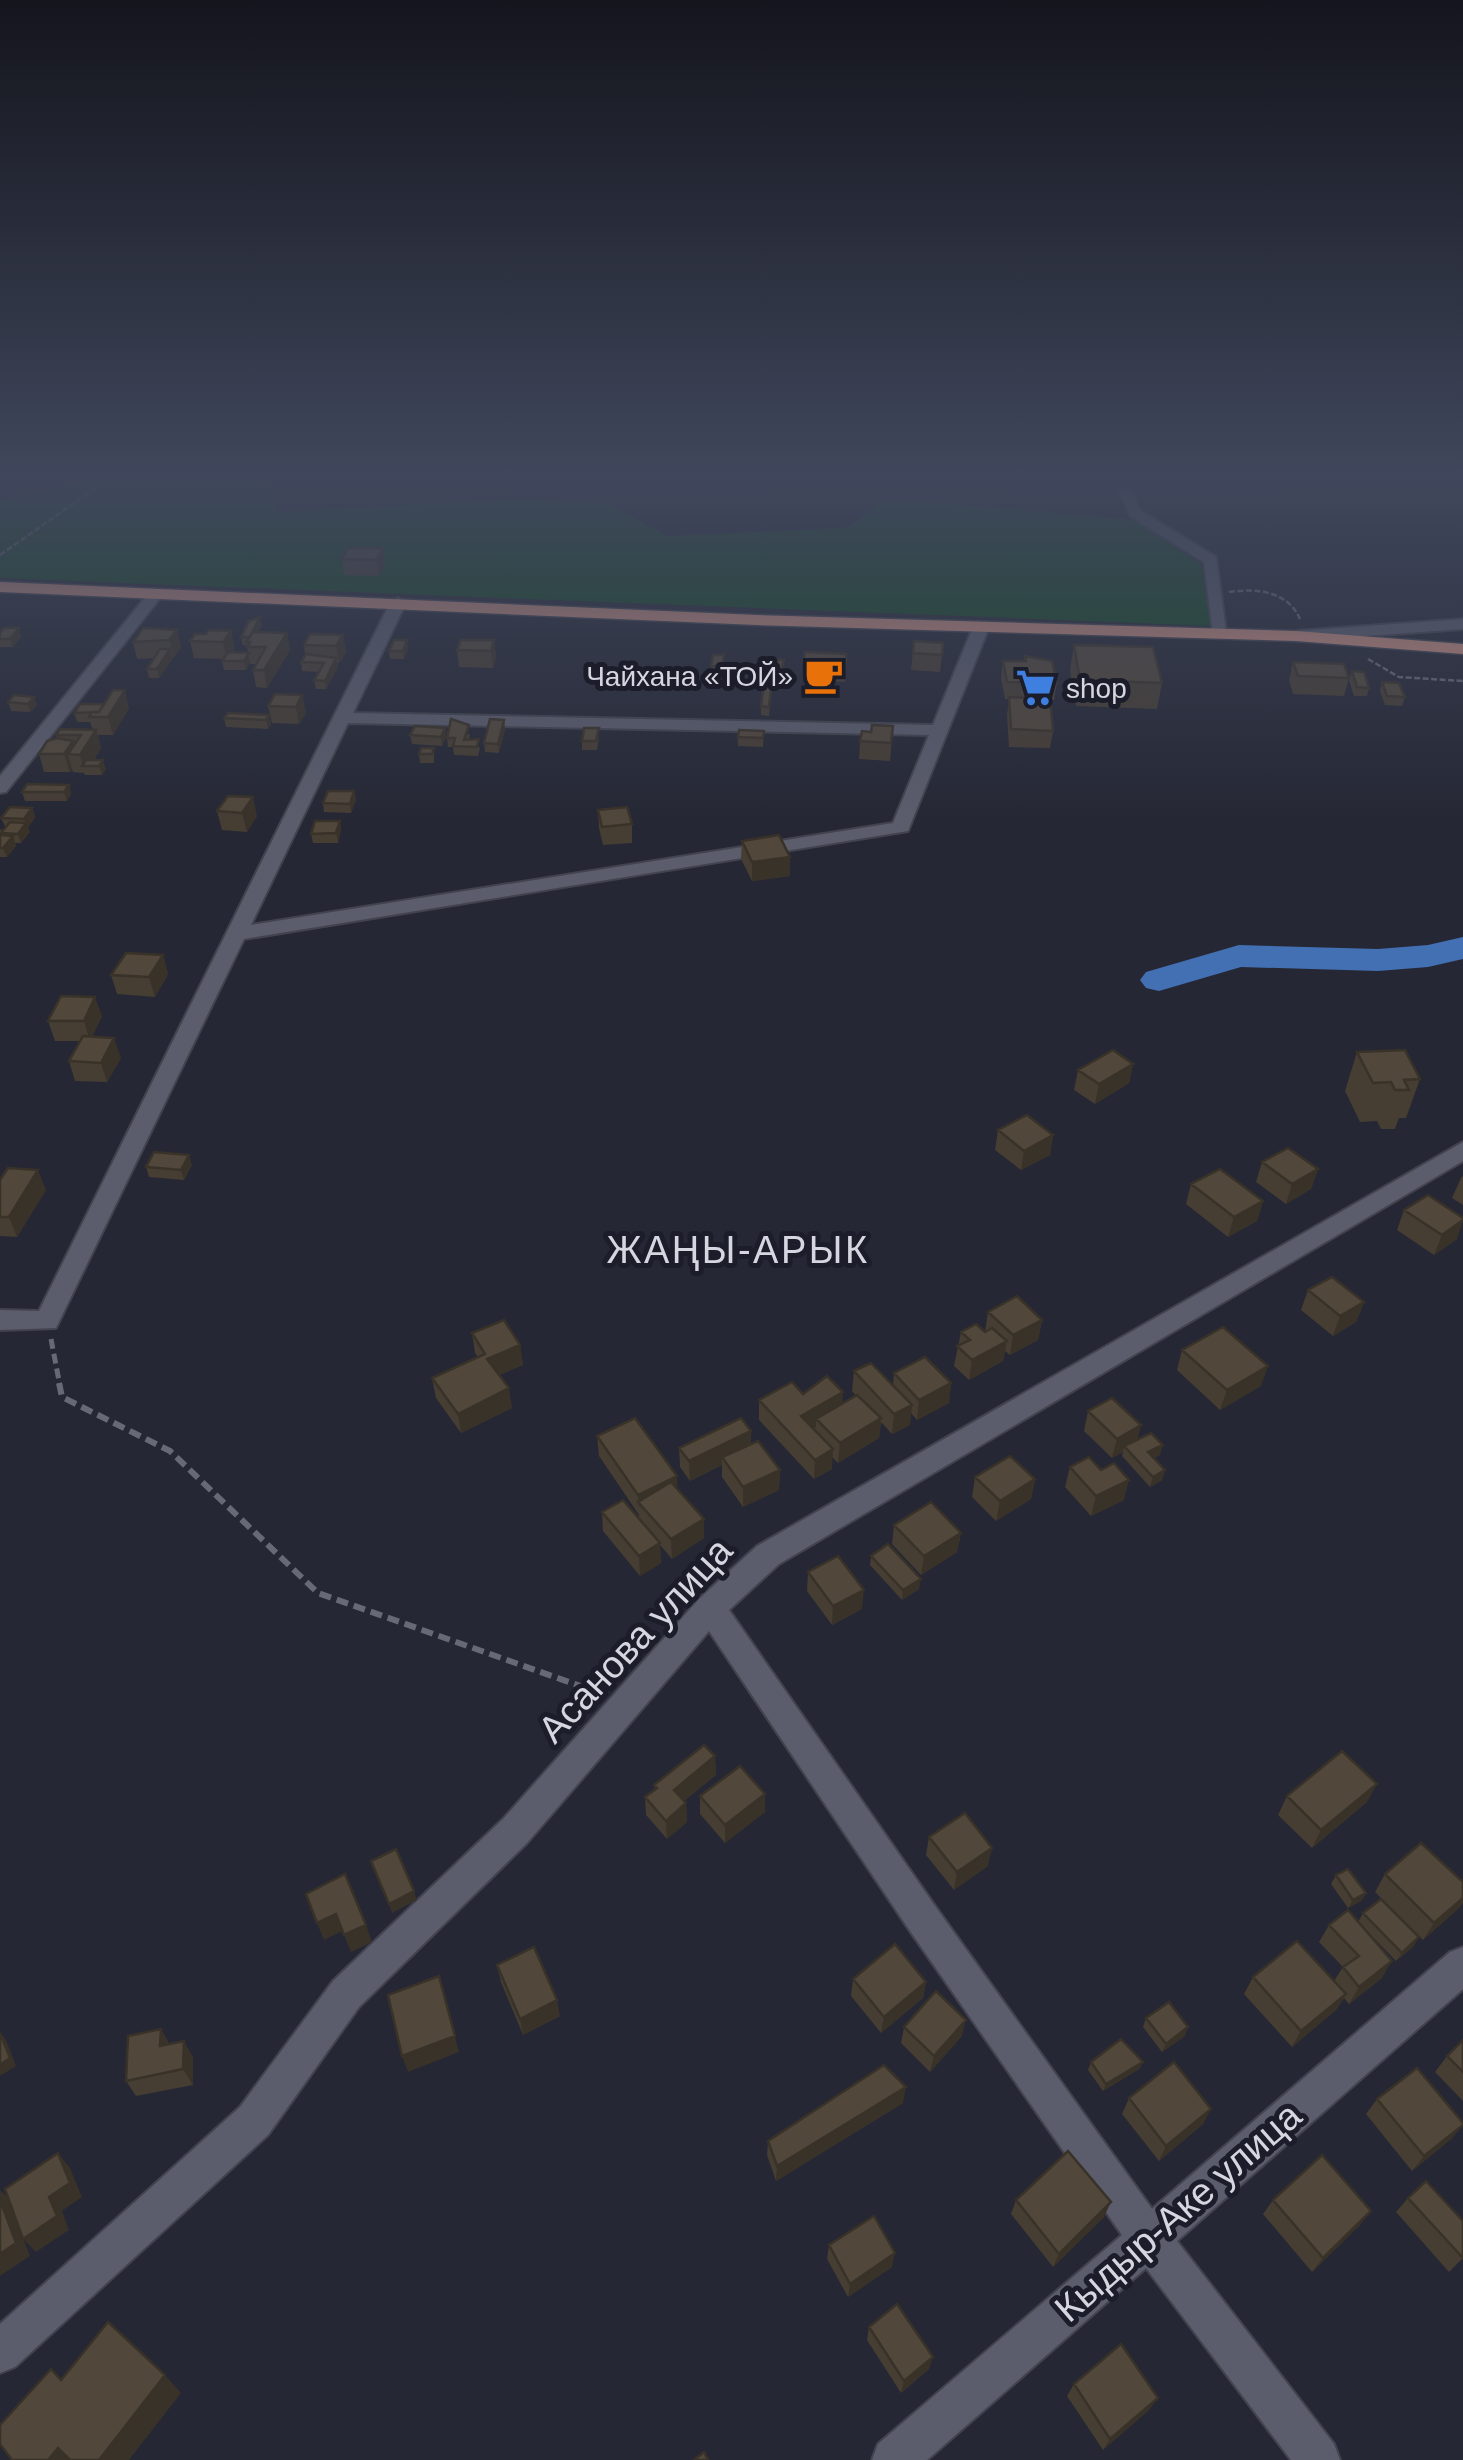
<svg xmlns="http://www.w3.org/2000/svg" width="1463" height="2460" font-family="Helvetica,sans-serif">
	<style>
		.green { fill: #134822 }
		.lines { fill: none; stroke-linecap: round; stroke-linejoin: round }
		.river { fill: #4370b3; fill-rule: evenodd }
		.minor-casing { stroke: #42434e; stroke-width: 4 }
		.tertiary-casing { stroke: #42434e; stroke-width: 4 }
		.trunk-casing { stroke: #42434e; stroke-width: 3 }
		.path-far2 { stroke: #676974; stroke-width: 2.5; stroke-dasharray: 6 2.5; stroke-linecap: butt }
		.path-far1 { stroke: #676974; stroke-width: 5; stroke-dasharray: 10 5; stroke-linecap: butt }
		.path { stroke: #676974; stroke-width: 6; stroke-dasharray: 12 6; stroke-linecap: butt }
		.minor { fill: #5b5d6c; fill-rule: evenodd }
		.tertiary { fill: #5b5d6c; fill-rule: evenodd }
		.trunk { fill: #cc9080; fill-rule: evenodd }
		.wall { fill: #463d33 }
		.shaded-wall { fill: #393229 }
		.building { fill: #51473b; stroke: #393229; stroke-width: 2.5 }
		.labels { text-anchor: middle; dominant-baseline: central; stroke-width: 10; stroke-linejoin: round; paint-order: stroke }
		.far-poi-label { font-size: 28px; fill: #d5d6df; stroke: #1c1d2a; text-anchor: end }
		.quarter-label { font-size: 38px; letter-spacing: 2.5px; fill: #d5d6df; stroke: #1c1d2a }
		.near-street-label { font-size: 38px; fill: #d5d6df; stroke: #1c1d2a }
	</style>
	<rect width="100%" height="100%" fill="#252734"/>
	<path class="green" d="M96 480H267L277 512 511 499 607 503 666 536 847 528 881 502H934L1134 520 1201 564 1211 626 0 578V500Z"/>
	<g class="lines">
		<path class="river" d="M1463 937V959L1428 967 1378 971 1241 967 1159 991 1146 988 1140 980 1146 972 1239 945 1378 949 1428 945Z"/>
		<defs>
			<path id="minor" d="M1120 490H1130L1141 511 1216 557 1227 638 1213 635 1204 562 1130 516Z
				M152 589 165 592 6 792 0 793V776Z
				M398 598 406 603 353 713 933 725 973 627 981 622 989 627 908 831 244 939 56 1328 0 1330V1310L39 1311 390 603ZM348 723 929 735 893 823 251 925Z
				M1463 1142V1161L779 1564 729 1610 935 1906 1152 2209 1450 1952 1463 1947V1989L1177 2241 1334 2444 1340 2460H1291L1146 2268 927 2460H872L878 2444 1122 2235 910 1931 709 1631 527 1843 359 2007 268 2135 15 2367 0 2373V2324L240 2107 333 1981 503 1819 699 1599 757 1546Z"/>
			<path id="tertiary" d="M1463 619V629L1296 641 1288 636 1296 631Z"/>
			<path id="trunk" d="M0 582 757 615 1296 631 1463 644V654L1296 641 757 625 0 592Z"/>
		</defs>
		<use href="#minor" class="minor-casing"/>
		<use href="#tertiary" class="tertiary-casing"/>
		<use href="#trunk" class="trunk-casing"/>
		<path class="path-far2" d="M0 555 107 480
			M1229 592C1256 588 1288 591 1300 619
			M1368 659 1399 677 1463 681"/>
		<path class="path-far1" d="M51 1339 60 1386"/>
		<path class="path" d="M59 1383 62 1397 170 1451 318 1593 600 1693"/>
		<use href="#minor" class="minor"/>
		<use href="#tertiary" class="tertiary"/>
		<use href="#trunk" class="trunk"/>
	</g>
	<path class="wall" d="M383 548 385 565 379 576 344 575 342 559Z
		M262 625 258 632 287 633 290 650 267 688 256 687 253 670 256 664H251L250 663 246 670H224L222 661 223 659 194 658 190 641 206 634 231 631 234 648 232 652 248 653 247 645H243L241 637Z
		M177 630 181 647 159 678H149L147 669 154 658 137 659 133 642Z
		M0 633 21 637 13 647H0Z
		M343 635 346 653 339 663H337L338 667 326 689H316L314 680 319 672 302 671 301 662 305 654 304 645Z
		M494 640 496 657 493 668 459 667 457 650Z
		M914 641 943 643 940 672 911 670Z
		M1074 645 1162 683 1157 709 1076 706 1070 670Z
		M408 649 404 659H390L389 651Z
		M846 654 845 682 803 680V662Z
		M1025 656 1057 683 1054 700H1050L1053 731 1050 748 1009 747 1007 715 1009 699H1005L1001 678 1003 661H1024Z
		M1293 662 1349 678 1344 696 1293 694 1289 680Z
		M724 664 722 675H711V666Z
		M784 669 781 681 763 680 764 671Z
		M1352 671 1369 688 1367 696H1354L1349 680Z
		M772 682 769 716 761 715V706Z
		M1382 682 1405 697 1402 706 1385 705 1380 691Z
		M302 695 306 713 299 724 272 723 268 706Z
		M34 697 37 705 30 712 11 711 8 702Z
		M104 704 129 708 113 735H98L101 748 94 760 106 769 102 775H85L84 773 73 772 72 769 70 772H44L39 754 57 738 56 735 93 730 90 722H77L74 713Z
		M269 715 271 724 268 729 226 727 224 718Z
		M504 720 505 729 499 753 485 752 484 743Z
		M893 726 890 761 859 759 860 741 871 732Z
		M445 728 446 737 442 746 412 744 410 735Z
		M764 731 763 747 738 746V737Z
		M470 734 469 739 480 748 478 756 454 755 453 747H448L447 738Z
		M599 737 597 750H582V741Z
		M434 748V763H420L419 754Z
		M69 785 71 794 67 801H25L22 792Z
		M354 791 356 800 351 813 324 812 323 803Z
		M228 796 257 816 247 832 222 830 217 811Z
		M32 808 35 817 28 828 30 832 21 843H15L16 846 7 857H0V829L3 831 6 828 1 818Z
		M598 810 632 824V843L603 845 599 828Z
		M340 821 341 830 338 843H313L311 834Z
		M742 841 790 876 752 881 741 859Z
		M163 955 168 974 155 997 117 994 111 975Z
		M102 1016 92 1037 121 1058 107 1082 75 1081 69 1061 80 1041H55L48 1021Z
		M1357 1052 1420 1079 1406 1118H1399L1395 1129H1381L1377 1121 1360 1122 1345 1091Z
		M1133 1064 1129 1083 1095 1104 1074 1090 1078 1070Z
		M998 1130 1053 1135 1050 1155 1021 1170 995 1150Z
		M1262 1162 1318 1169 1311 1189 1286 1204 1256 1182Z
		M192 1165 184 1180 149 1177 146 1167Z
		M1463 1176V1205L1452 1198 1461 1178Z
		M0 1180 46 1190 17 1237 0 1236Z
		M1191 1184 1263 1201 1257 1221 1228 1237 1186 1204Z
		M1404 1210 1457 1239 1434 1255 1397 1230Z
		M1308 1290 1364 1302 1356 1322 1333 1336 1301 1310Z
		M988 1312 1042 1320 1038 1340 1010 1355 1005 1351 1003 1361 969 1380 954 1366 961 1332H985Z
		M472 1333 520 1345 523 1365 499 1375 512 1408 461 1433 436 1398 432 1378 478 1357 475 1353Z
		M1182 1350 1261 1386 1220 1410 1177 1370Z
		M854 1371 893 1385 894 1373 951 1383 949 1403 917 1420 911 1413 910 1425 892 1434 881 1422 879 1438 838 1463 832 1457V1469L814 1479 759 1420V1400L803 1394 842 1404 856 1396 852 1391Z
		M1088 1411 1141 1425 1137 1440 1160 1455 1154 1458 1165 1470 1162 1480 1150 1487 1122 1456 1123 1452 1112 1458 1084 1431Z
		M751 1431V1444L780 1470 779 1490 743 1507 722 1477V1465L690 1481 680 1467 679 1448Z
		M597 1436 677 1476V1489L704 1538 672 1559 660 1545 661 1563 640 1576 603 1531 602 1512 639 1519V1515L599 1456Z
		M1070 1467 1124 1500 1091 1516 1065 1487Z
		M975 1477 1035 1479 1031 1499 996 1521 972 1497Z
		M894 1525 961 1533 957 1552 921 1575 892 1544Z
		M871 1556 919 1589 902 1600 870 1565Z
		M808 1572 862 1609 832 1625 807 1591Z
		M715 1756 716 1775 684 1801 686 1803 687 1822 667 1839 646 1815 645 1797 655 1790 654 1785Z
		M765 1794V1812L725 1843 700 1814V1796Z
		M1287 1796 1367 1802 1312 1848 1278 1815Z
		M929 1837 988 1866 954 1890 926 1855Z
		M1385 1874 1459 1908 1423 1940 1375 1892Z
		M1336 1875 1366 1893 1361 1901 1348 1908 1331 1884Z
		M1363 1913 1414 1946 1396 1961 1358 1922 1382 1978 1349 2004 1344 1998 1336 2010 1292 2047 1244 1994 1253 1977 1334 1981 1343 1967 1319 1942 1329 1925 1358 1922Z
		M497 1965 560 2016 523 2035 501 1982Z
		M853 1979 926 1982 923 1998 881 2033 851 1996Z
		M1146 2018 1185 2036 1162 2052 1143 2027Z
		M904 2027 962 2036 930 2072 901 2043Z
		M161 2029 169 2044 193 2057V2085L136 2096 126 2081Z
		M1463 2040V2101L1435 2072 1447 2056Z
		M1091 2062H1143L1139 2069 1103 2091 1088 2070Z
		M1129 2098 1203 2124 1159 2161 1122 2114Z
		M1377 2099 1463 2125 1451 2139 1412 2171 1366 2114Z
		M903 2103 776 2181 767 2155 768 2141Z
		M1408 2198 1463 2258 1449 2272 1396 2212Z
		M1016 2200 1104 2217 1053 2267 1011 2214Z
		M1273 2200 1360 2225 1312 2272 1263 2214Z
		M829 2245 892 2267 848 2297 827 2259Z
		M869 2327 929 2369 901 2393 867 2340Z
		M1074 2384 1150 2409 1103 2450 1067 2396Z"/>
	<path class="shaded-wall" d="M383 548 385 565 379 576 377 560Z
		M260 617 262 625 252 645 250 637Z
		M19 628 21 637 13 647 10 639Z
		M177 630 181 647 173 657 169 640Z
		M231 631 234 648 227 659 223 642Z
		M287 633 290 650 267 688 264 670Z
		M343 635 346 653 339 663 336 646Z
		M407 640 408 649 404 659 403 651Z
		M494 640 496 657 493 668 491 651Z
		M170 649 173 658 159 678 157 669Z
		M248 654 250 663 246 670 244 661Z
		M336 658 338 667 326 689 325 681Z
		M125 690 129 708 113 735 108 717Z
		M302 695 306 713 299 724 296 707Z
		M34 697 37 705 30 712 28 704Z
		M269 715 271 724 268 729 266 720Z
		M504 720 505 729 499 753 498 744Z
		M445 728 446 737 442 746 441 737Z
		M96 730 101 748 90 766H83L80 755Z
		M73 741 77 755 68 754 72 769 70 772 64 754Z
		M103 760 106 769 102 775 99 766Z
		M69 785 71 794 67 801 64 792Z
		M354 791 356 800 351 813 350 804Z
		M253 797 257 816 247 832 242 813Z
		M32 808 35 817 28 828 30 832 21 843 18 834 26 824 24 819Z
		M340 821 341 830 338 843 336 833Z
		M13 836 16 846 7 857 3 848Z
		M790 857V876L752 881V862Z
		M163 955 168 974 155 997 149 977Z
		M95 997 102 1016 90 1041 84 1021Z
		M114 1038 121 1058 107 1082 101 1063Z
		M1133 1064 1129 1083 1095 1104 1099 1084Z
		M1053 1135 1050 1155 1021 1170 1024 1151Z
		M189 1155 192 1165 184 1180 181 1170Z
		M1318 1169 1311 1189 1286 1204 1292 1184Z
		M38 1170 46 1190 17 1237 9 1217Z
		M1263 1201 1257 1221 1228 1237 1234 1217Z
		M1463 1220 1457 1239 1434 1255 1442 1235Z
		M1364 1302 1356 1322 1333 1336 1340 1316Z
		M1042 1320 1038 1340 1010 1355 1013 1335Z
		M1007 1341 1003 1361 969 1380 972 1360Z
		M520 1345 523 1365 490 1379 487 1359Z
		M1268 1366 1261 1386 1220 1410 1227 1390Z
		M951 1383 949 1403 917 1420 919 1400Z
		M509 1388 512 1408 461 1433 458 1414Z
		M843 1392 842 1412 816 1419V1427L800 1435 801 1416Z
		M912 1405 910 1425 892 1434 894 1414Z
		M881 1418 879 1438 838 1463 840 1443Z
		M1141 1425 1135 1445 1124 1446 1123 1452 1112 1458 1117 1439Z
		M751 1431V1451L722 1457V1465L690 1481 689 1461Z
		M1163 1445 1160 1455 1145 1462 1148 1452Z
		M833 1449 832 1469 814 1479 815 1460Z
		M780 1470 779 1490 743 1507V1487Z
		M1165 1470 1162 1480 1150 1487 1153 1477Z
		M677 1476 678 1496 638 1502 639 1515 638 1495Z
		M1035 1479 1031 1499 996 1521 1000 1501Z
		M1129 1480 1124 1500 1091 1516 1096 1496Z
		M704 1519V1538L672 1559 671 1539Z
		M961 1533 957 1552 921 1575 924 1556Z
		M660 1543 661 1563 640 1576 639 1556Z
		M921 1579 919 1589 902 1600 903 1590Z
		M864 1590 862 1609 832 1625 833 1606Z
		M715 1756 716 1775 675 1808 674 1790Z
		M1377 1784 1367 1802 1312 1848 1321 1830Z
		M765 1794V1812L725 1843V1825Z
		M686 1803 687 1822 667 1839 666 1821Z
		M992 1848 988 1866 954 1890 957 1872Z
		M414 1891 417 1900 392 1913 389 1904Z
		M1366 1893 1361 1901 1348 1908 1353 1900Z
		M1463 1898V1903L1459 1908 1423 1940 1434 1923Z
		M336 1914 342 1931 324 1940 317 1923Z
		M366 1925 372 1942 351 1952 344 1935Z
		M1419 1937 1414 1946 1396 1961 1402 1953Z
		M1392 1961 1382 1978 1349 2004 1359 1987Z
		M439 1976 459 2052 408 2072 402 2056Z
		M926 1982 923 1998 881 2033 884 2017Z
		M1346 1994 1336 2010 1292 2047 1301 2031Z
		M557 2000 560 2016 523 2035 520 2019Z
		M966 2020 962 2036 930 2072 934 2056Z
		M1188 2027 1185 2036 1162 2052 1166 2044Z
		M161 2029 170 2045 160 2046Z
		M0 2032 6 2040 16 2066 0 2076Z
		M184 2041 193 2057V2085L183 2069Z
		M1143 2062 1139 2069 1103 2091 1106 2084Z
		M906 2087 903 2103 776 2181 777 2166Z
		M1211 2109 1203 2124 1159 2161 1166 2146Z
		M1463 2125 1451 2139 1412 2171 1424 2156Z
		M58 2153 70 2168 82 2197 62 2211 69 2230 36 2252 23 2239 49 2197Z
		M0 2190 7 2197 30 2256 0 2276Z
		M1111 2202 1104 2217 1053 2267 1059 2254Z
		M1371 2211 1360 2225 1312 2272 1323 2258Z
		M895 2253 892 2267 848 2297 850 2284Z
		M933 2357 929 2369 901 2393 904 2381Z
		M165 2375 181 2393 129 2460H99Z
		M1158 2398 1150 2409 1103 2450 1110 2439Z
		M58 2448 73 2460H48Z"/>
	<path class="building" d="M348 548H383L377 560 342 559Z
		M260 617 250 637H241L249 621Z
		M4 628H19L10 639H0V633Z
		M143 628 177 630 169 640 133 642Z
		M209 630 231 631 223 642 190 641 195 634H206Z
		M253 632 287 633 264 670H253L266 647H247L250 642H246Z
		M310 634 343 635 336 646 304 645Z
		M394 640H407L403 651H389Z
		M461 640H494L491 651 457 650Z
		M914 641 943 643 942 655 913 653Z
		M1074 645 1153 647 1162 683 1080 680Z
		M160 649H170L157 669H147Z
		M228 652 249 653 244 661H222Z
		M805 652 846 654V664L803 662Z
		M306 654 336 658 325 681 314 680 324 663 301 662Z
		M713 655H724L722 667 711 666Z
		M1025 656 1052 661 1057 683 1007 682 1003 661H1026Z
		M767 659 784 660 781 672 764 671Z
		M1293 662 1344 664 1349 678 1298 676Z
		M1352 671 1364 672 1369 688 1357 687Z
		M764 682H772L769 707 761 706Z
		M1382 682 1399 683 1405 697 1387 696Z
		M113 690H125L108 717H89L92 712H99Z
		M275 694 302 695 296 707 268 706Z
		M14 695 34 697 28 704 8 702Z
		M1009 697 1050 699 1053 731 1011 729Z
		M80 704H104L99 712 74 713Z
		M228 713 269 715 266 720 224 718Z
		M451 719 469 725 464 740 479 739 477 747 453 746 455 738H447Z
		M490 719 504 720 498 744 484 743Z
		M872 725 893 726 891 743 860 741 862 731 871 732Z
		M415 726 445 728 441 737 410 735Z
		M584 728H599L596 741H582Z
		M60 729 96 730 80 755 68 754 81 735H56Z
		M739 730 764 731 763 738 738 737Z
		M57 738 73 741 64 754H39L47 741Z
		M421 748H434L432 754H419Z
		M86 760H103L99 766H82Z
		M27 784 69 785 64 792H22Z
		M328 791H354L350 804 323 803Z
		M228 796 253 797 242 813 217 811Z
		M10 807 32 808 24 819 1 818Z
		M627 807 632 824 602 827 598 810Z
		M315 821H340L336 833 311 834Z
		M10 822 26 823 18 834 1 833Z
		M0 835 13 836 3 848H0Z
		M779 835 790 857 752 862 742 841Z
		M126 953 163 955 149 977 111 975Z
		M61 996 95 997 84 1021H48Z
		M83 1036 114 1038 101 1063 69 1061Z
		M1113 1050 1133 1064 1099 1084 1078 1070Z
		M1405 1050 1420 1079 1404 1080 1409 1090H1395L1391 1082 1373 1083 1357 1052Z
		M1027 1115 1053 1135 1024 1151 998 1130Z
		M1288 1148 1318 1169 1292 1184 1262 1162Z
		M154 1152 189 1155 181 1170 146 1167Z
		M8 1168 38 1170 9 1217H0V1180Z
		M1220 1169 1263 1201 1234 1217 1191 1184Z
		M1428 1195 1463 1218V1220L1442 1235 1404 1210Z
		M1332 1277 1364 1302 1340 1316 1308 1290Z
		M1017 1296 1042 1320 1013 1335 988 1312Z
		M504 1320 520 1345 487 1359 509 1388 458 1414 432 1378 485 1354 472 1333Z
		M976 1324 985 1332 992 1328 1007 1341 972 1360 957 1346 970 1340 961 1332Z
		M1223 1327 1268 1366 1227 1390 1182 1350Z
		M925 1357 951 1383 919 1400 894 1373Z
		M871 1363 912 1405 894 1414 854 1371Z
		M827 1376 843 1392 801 1416 833 1449 815 1460 759 1400 792 1382 803 1394Z
		M857 1395 881 1418 840 1443 816 1419Z
		M1112 1398 1141 1425 1117 1439 1088 1411Z
		M635 1418 677 1476 638 1495 597 1436Z
		M741 1418 751 1431 689 1461 679 1448Z
		M1151 1433 1163 1445 1148 1452 1165 1470 1153 1477 1124 1446Z
		M758 1441 780 1470 743 1487 722 1457Z
		M1010 1456 1035 1479 1000 1501 975 1477Z
		M1089 1457 1101 1470 1114 1463 1129 1480 1096 1496 1070 1467Z
		M671 1482 704 1519 671 1539 638 1502Z
		M623 1500 660 1543 639 1556 602 1512Z
		M931 1502 961 1533 924 1556 894 1525Z
		M888 1544 921 1579 903 1590 871 1556Z
		M838 1556 864 1590 833 1606 808 1572Z
		M704 1745 715 1756 674 1790 686 1803 666 1821 645 1797 657 1788 654 1785Z
		M1342 1751 1377 1784 1321 1830 1287 1796Z
		M740 1766 765 1794 725 1825 700 1796Z
		M965 1813 992 1848 957 1872 929 1837Z
		M1421 1843 1463 1882V1898L1434 1923 1385 1874Z
		M396 1849 414 1891 389 1904 371 1861Z
		M1348 1869 1366 1893 1353 1900 1336 1875Z
		M345 1874 366 1925 344 1935 336 1914 317 1923 306 1894Z
		M1381 1899 1419 1937 1402 1953 1363 1913Z
		M1348 1910 1392 1961 1359 1987 1343 1967 1359 1956 1329 1925Z
		M1297 1941 1346 1994 1301 2031 1253 1977Z
		M895 1944 926 1982 884 2017 853 1979Z
		M534 1947 557 2000 520 2019 497 1965Z
		M439 1976 455 2036 402 2056 388 1995Z
		M936 1991 966 2020 934 2056 904 2027Z
		M1169 2002 1188 2027 1166 2044 1146 2018Z
		M161 2029 160 2046 184 2041 183 2069 126 2081 128 2036Z
		M0 2033 10 2058 0 2065Z
		M1121 2039 1143 2062 1106 2084 1091 2062Z
		M1463 2040V2072L1447 2056Z
		M1174 2062 1211 2109 1166 2146 1129 2098Z
		M884 2065 906 2087 777 2166 768 2141Z
		M1417 2068 1463 2123V2125L1424 2156 1377 2099Z
		M1068 2151 1111 2202 1059 2254 1016 2200Z
		M58 2153 70 2183 49 2197 57 2216 23 2239 5 2189Z
		M1322 2155 1371 2211 1323 2258 1273 2200Z
		M1426 2181 1463 2221V2258L1408 2198Z
		M0 2200 16 2243 0 2254Z
		M874 2216 895 2253 850 2284 829 2245Z
		M897 2304 933 2357 904 2381 869 2327Z
		M108 2322 165 2375 99 2460H70L58 2448 48 2460H12L0 2444V2425L51 2369 61 2380Z
		M1121 2344 1158 2398 1110 2439 1074 2384Z
		M704 2452 708 2460H694Z"/>
	<linearGradient id="sky" x2="0" y2="1"><stop stop-color="#14151d"/><stop offset="0.58" stop-color="#40475c"/><stop offset="1" stop-color="#40475c" stop-opacity="0"/></linearGradient>
	<rect width="1463" height="824" fill="url(#sky)"/>
	<defs>
		<symbol id="cafe-bare" viewBox="-9 -9 18 18"><path d="M-5.5-4.5H6V0H3Q3 3.5 0 3.5H-2.5Q-5.5 3.5-5.5 0ZM3-3.2v2h1.7v-2ZM-6 4.5H4V6H-6Z" fill="#e8710a" stroke="#1c1d2a" stroke-width="2.5" paint-order="stroke"/></symbol>
		<symbol id="supermarket-bare" viewBox="-9 -9 18 18"><path d="M-6-5.5h2.5l.6 2H6L4.5 2H-2.5L-4.4-4H-6ZM-1.5 3.2a1.3 1.3 0 1 0 .1 0ZM3 3.2a1.3 1.3 0 1 0 .1 0Z" fill="#3f7fe0" stroke="#1c1d2a" stroke-width="2.5" paint-order="stroke"/></symbol>
	</defs>
	<g fill-rule="evenodd">
		<use href="#cafe-bare" x="796" y="648" width="55" height="55"/>
		<use href="#supermarket-bare" x="1008" y="660" width="55" height="55"/>
	</g>
	<g class="labels">
		<g class="far-poi-label">
			<text x="793" y="676">Чайхана «ТОЙ»</text>
			<text x="1066" y="688" text-anchor="start">shop</text>
		</g>
		<g class="quarter-label">
			<text x="738" y="1250">ЖАҢЫ-АРЫК</text>
		</g>
		<g class="near-street-label">
			<text transform="translate(635 1640) rotate(-47)">Асанова улица</text>
			<text transform="translate(1178 2212) rotate(-41)">Кыдыр-Аке улица</text>
		</g>
	</g>
</svg>
